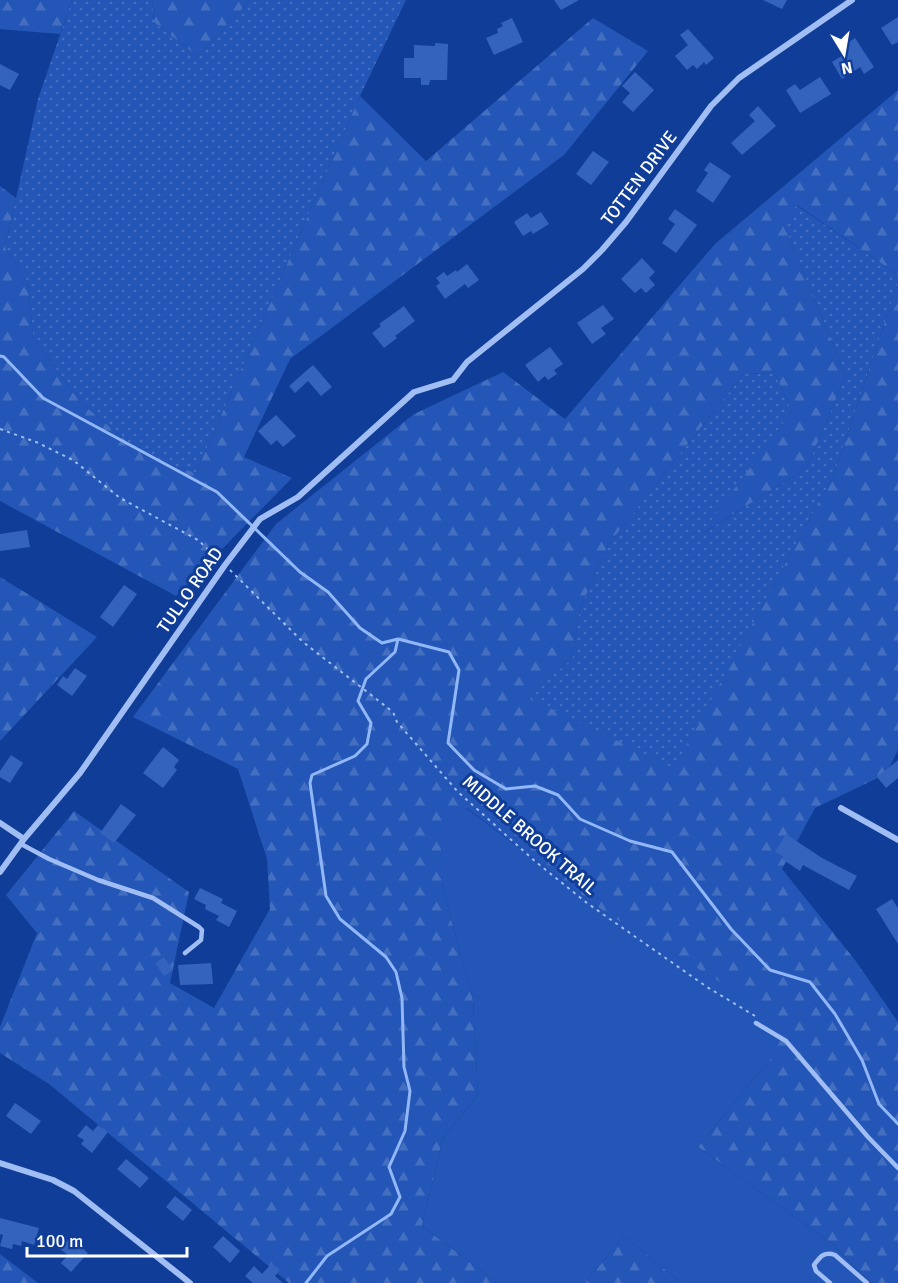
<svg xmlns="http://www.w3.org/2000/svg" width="898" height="1283" font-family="Signika,sans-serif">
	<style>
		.grass { fill: url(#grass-dots) }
		.forest { fill: url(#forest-firs) }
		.green { fill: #2356b6 }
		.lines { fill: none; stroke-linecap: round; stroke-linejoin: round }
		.stream { stroke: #92b7f7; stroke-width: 3 }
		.building { fill: #3463bd }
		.path { stroke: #a0bef4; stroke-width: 2; stroke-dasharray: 3 4.5; stroke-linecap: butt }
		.lane { stroke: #a0bef4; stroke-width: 4.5 }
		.street { stroke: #a0bef4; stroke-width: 6 }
		.labels { text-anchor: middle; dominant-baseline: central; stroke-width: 6; stroke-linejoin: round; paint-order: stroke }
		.street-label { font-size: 18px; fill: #fff; stroke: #103d97 }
	</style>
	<defs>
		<pattern id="grass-dots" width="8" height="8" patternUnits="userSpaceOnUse" patternTransform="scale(1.5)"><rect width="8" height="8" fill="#2356b6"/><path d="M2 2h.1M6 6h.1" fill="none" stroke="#446fc1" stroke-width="1.8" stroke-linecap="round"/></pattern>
		<pattern id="forest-firs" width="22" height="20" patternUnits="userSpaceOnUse" patternTransform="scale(1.5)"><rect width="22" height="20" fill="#2356b6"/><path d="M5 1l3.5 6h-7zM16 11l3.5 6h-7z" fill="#446fc1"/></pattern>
	</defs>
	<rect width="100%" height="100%" fill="#103d97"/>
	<path class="grass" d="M72 0H152L154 22 198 57 250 0H406L360 96 196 473 146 457 80 402 33 337 28 282 5 248 38 99Z
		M796 205 898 275V283L834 474 674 769 526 697 572 659 580 609 608 545 744 373 775 374 792 411 703 533 806 469 846 376 783 223Z"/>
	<path class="forest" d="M0 0H72L60 34 0 29Z
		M152 0H250L198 57 154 22Z
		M593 18 648 51 564 155 290 359 244 457 292 478 176 596 0 501V186L16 198 5 248 28 282 33 337 80 402 146 457 196 473 360 96 426 161Z
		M898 90V275L797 205 783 223 846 376 806 469 701 534 792 411 775 374 744 373 608 545 580 609 572 659 527 697 674 768 834 474 898 283V750L886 774 815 808 782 869 855 960 898 1022V1283H871L832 1244 698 1147 771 1058 603 911 467 808 442 885 473 1000 478 1095 443 1138 422 1226 498 1283H289L49 1084 0 1053V1027L37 933 6 895 74 811 189 892 170 983 214 1008 270 909 267 859 238 769 133 717 276 524 414 414 503 372 565 419 715 244Z
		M0 577 97 637 0 741Z
		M624 1236 682 1283H585Z
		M0 1254 38 1283H0Z"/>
	<path class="green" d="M466 808 603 911 783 1020 771 1058 698 1147 832 1244 871 1283H682L624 1236 585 1283H498L422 1226 443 1138 478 1095 473 1000 442 885 441 841Z"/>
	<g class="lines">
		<path class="stream" d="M0 356 4 357 43 398 217 492 300 572 328 592 360 628 382 643 398 639 449 652 459 670 448 743 474 770 506 789 535 786 558 795 580 819 630 841 672 852 731 929 770 970 810 982 835 1014 862 1060 879 1104 898 1124
			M306 1283 327 1256 391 1214 400 1197 389 1167 405 1131 410 1091 404 1067 402 998 396 972 386 957 340 919 326 896 310 783 312 775 355 756 367 744 371 723 358 701 366 679 395 652 398 639"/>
	</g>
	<path class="building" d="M554 0H579L561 10Z
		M763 0H787L782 9Z
		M898 17V42L892 45 881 28Z
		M512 18 523 42 494 55 486 38 498 33 497 29 503 26 501 23Z
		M688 29 714 58 706 65 704 62 697 69 693 65 687 70 675 56 688 45 680 35Z
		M855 38 874 67 864 74 860 67 842 79 832 62 843 55 841 52 846 49 844 45Z
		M435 43 448 44 447 80H430L429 85H421V78H404V58H414V45L435 46Z
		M0 64 19 74 10 90 0 85Z
		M635 72 654 90 633 112 622 102 630 93 622 86Z
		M820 77 831 94 800 113 786 90 795 84 800 90Z
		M758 106 776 126 742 155 731 143 755 121 749 115Z
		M593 151 609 162 591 185 576 174Z
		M710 162 731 176 713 203 696 191 708 173 704 170Z
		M675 209 697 225 676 253 662 243 675 224 668 219Z
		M541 212 549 224 533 234 531 231 523 236 514 222 527 213 531 218Z
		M642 258 655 272 649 278 655 285 646 293 641 288 635 293 621 279Z
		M467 264 479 280 468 288 465 284 445 299 436 286 440 283 436 278 444 272 447 276 456 270 457 272Z
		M603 305 614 319 601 328 606 334 592 344 577 323Z
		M404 306 415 321 395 336 397 338 384 348 372 333 381 326 379 324Z
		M550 347 563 364 554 370 557 374 548 380 545 376 538 382 525 365Z
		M313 365 332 387 321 396 308 381 295 393 289 386Z
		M276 415 296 436 283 447 277 440 271 445 258 431Z
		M27 530 30 547 0 551V534Z
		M124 585 137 594 113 627 100 617Z
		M75 668 87 676 72 696 57 685 63 676 67 679Z
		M163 747 179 760 174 767 177 770 163 788 143 773Z
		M11 755 23 763 10 783 0 777V771Z
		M898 760V778L886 788 877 777Z
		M121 804 136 815 114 843 100 833Z
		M786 834 822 858 857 876 849 890 803 865 800 871 782 859 784 857 775 852Z
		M200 888 223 899 221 903 237 911 229 927 216 920 219 916 205 909 206 905 194 899Z
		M892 899 898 908V944L876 909Z
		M164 957 173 970 164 976 155 963Z
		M211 963 213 984 180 985 178 965Z
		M15 1103 41 1121 31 1134 6 1116Z
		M86 1125 93 1131 98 1125 108 1132 92 1153 81 1144 84 1140 77 1136Z
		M126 1159 149 1178 140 1188 117 1169Z
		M175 1196 192 1210 183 1221 166 1207Z
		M0 1218 39 1228 34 1245 22 1241 21 1246 13 1244 12 1249 0 1246 3 1235 0 1234Z
		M223 1236 240 1251 230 1263 213 1247Z
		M70 1238 88 1253 71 1272 61 1263 68 1255 60 1249Z
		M272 1263 280 1270 275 1276 283 1283H253L245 1276 254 1266 262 1274Z"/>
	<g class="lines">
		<path class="path" d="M0 429 36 442 73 460 120 498 198 540 219 560
			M230 570 303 642 393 712 397 722 458 792 536 862 587 903 707 987 755 1016"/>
		<path class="lane" d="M21 844 49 859 98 880 153 898 199 927 202 930 201 940 185 953
			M756 1023 786 1041 868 1137 898 1168
			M830 1283 816 1271 814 1265C820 1257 824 1251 835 1255L867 1283"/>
		<path class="street" d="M841 808 898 840
			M0 823 24 839
			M0 872 24 839 80 773 225 565 260 519 298 497 414 392 453 380 467 362 583 269 602 250 626 222 711 106 739 78 852 0
			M0 1163 53 1180 74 1191 190 1283"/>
	</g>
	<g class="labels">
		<g class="street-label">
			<text transform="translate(639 178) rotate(-53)">TOTTEN DRIVE</text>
			<text transform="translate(190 590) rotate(-55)">TULLO ROAD</text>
			<text transform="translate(530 835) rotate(41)">MIDDLE BROOK TRAIL</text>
		</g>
	</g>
	<g transform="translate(844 54) rotate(169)" stroke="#103d97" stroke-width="4.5" paint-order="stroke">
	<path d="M0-4.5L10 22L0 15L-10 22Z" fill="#ffffff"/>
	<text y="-9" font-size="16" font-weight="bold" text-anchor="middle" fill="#ffffff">N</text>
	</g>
	<path d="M27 1247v9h160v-9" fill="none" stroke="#ffffff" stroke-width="3"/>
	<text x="36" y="1247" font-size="18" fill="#ffffff" stroke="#103d97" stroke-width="4.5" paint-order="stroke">100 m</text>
</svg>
